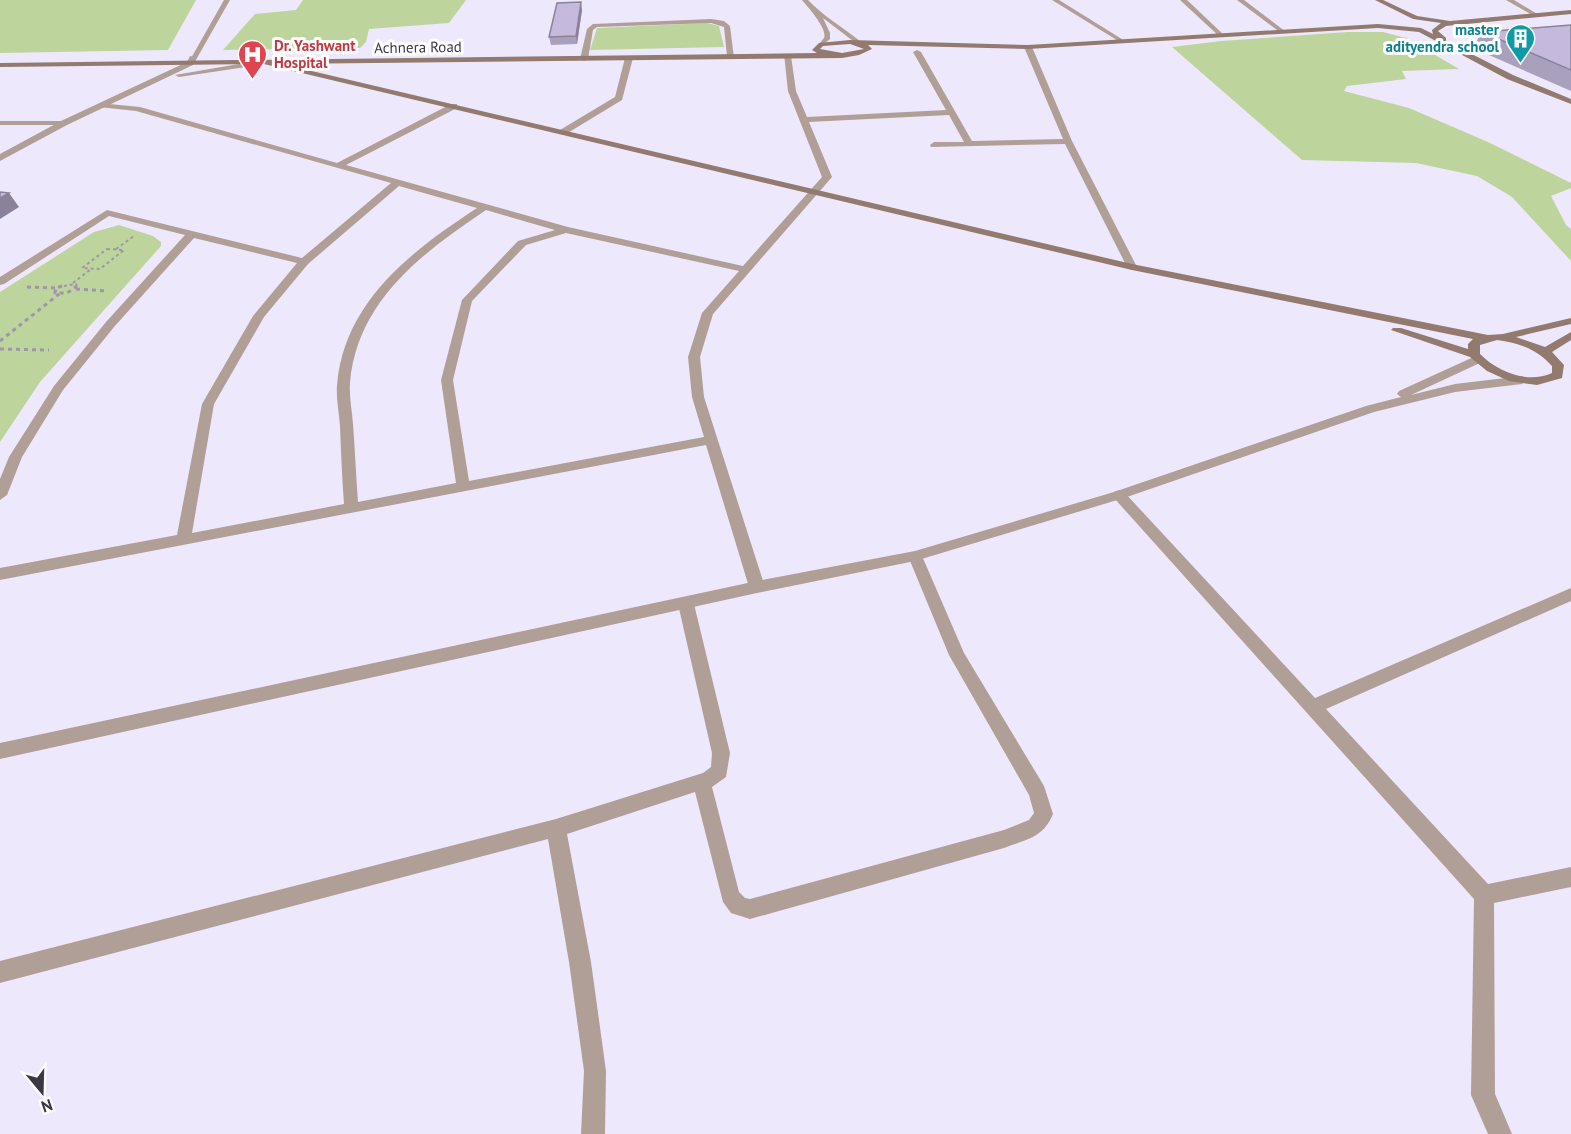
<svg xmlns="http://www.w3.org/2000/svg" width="1571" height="1134" font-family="'PT Sans',sans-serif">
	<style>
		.green { fill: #bdd59c }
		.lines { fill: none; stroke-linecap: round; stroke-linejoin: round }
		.path-far1 { stroke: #9d97a9; stroke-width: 2; stroke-dasharray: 3 3; stroke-linecap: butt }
		.path { stroke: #9d97a9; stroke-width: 3; stroke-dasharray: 4 4; stroke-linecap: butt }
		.minor { fill: #b09f97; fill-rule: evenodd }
		.tertiary { fill: #b09f97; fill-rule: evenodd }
		.secondary { fill: #927a6f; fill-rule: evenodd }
		.wall { fill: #a9a0be }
		.shaded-wall { fill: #8a829b }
		.building { fill: #c5badd; stroke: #8a829b; stroke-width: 1.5 }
		.labels { text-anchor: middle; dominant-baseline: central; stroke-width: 6; stroke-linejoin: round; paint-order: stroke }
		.far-culture-label { font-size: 15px; font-weight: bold; fill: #0d838f; stroke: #fff; text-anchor: end }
		.far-health-label { font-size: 15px; font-weight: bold; fill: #be3a42; stroke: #fff; text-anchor: start }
		.far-street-label { font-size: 15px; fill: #3c3746; stroke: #fff }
	</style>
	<rect width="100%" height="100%" fill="#eee8fd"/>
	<path class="green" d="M0 0H196L168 50 0 53Z
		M303 0H466L449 23 369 29 366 42 360 48 223 50 255 14 296 10Z
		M707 23 719 26 724 47 590 50 597 28Z
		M1348 32H1383L1406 38 1459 69 1402 71 1406 79 1347 86 1344 91 1409 108 1488 142 1571 183V188L1551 196 1566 225 1571 229V261L1512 197 1477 176 1416 163 1302 160 1172 47 1221 41Z
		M119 225 153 236 161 242V246L40 382 0 442V292L94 232Z"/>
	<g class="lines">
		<path class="path-far1" d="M107 249 124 250 100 269 82 268Z
			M116 249 134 236
			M73 283 91 269
			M27 287H33
			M58 287 76 284 77 287"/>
		<path class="path" d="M62 286 56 288 55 293H67L77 286
			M27 287 55 288
			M76 289 108 291
			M0 341 59 294
			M0 349 49 350"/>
		<path class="minor" d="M224 0H230L197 58 190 60Z
			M1052 0H1059L1125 41 1120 42Z
			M1180 0H1187L1224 35V37H1220Z
			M1237 0H1244L1286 32 1281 33Z
			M1506 0H1514L1539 15 1534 16Z
			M711 19 724 21 730 26 734 58 727 56 724 27 711 23 597 27 593 30 588 59 584 61 580 59 587 29 593 24Z
			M1028 45 1032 47 1072 141 1137 267 1132 270 1127 267 1065 144 931 147 930 145 934 142H964L949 115 809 122 832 177 713 314 700 357 704 397 765 587 762 591H752L749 587 706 445 0 580V568L177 535 202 404 253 316 297 263 194 238 114 327 63 390 22 457 7 495 0 500V479L9 457 54 386 106 322 185 235 109 216 4 284 0 285V277L107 210 302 258 391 183 136 111 99 107V103L140 107 337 163 451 104H457V108L346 165 568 227 743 266 822 177 788 91 784 54 791 56 796 91 807 117 946 110 913 52 917 50 921 52 972 141 1063 139 1024 47ZM399 186 477 208C413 250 344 301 337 385 336 399 339 412 340 426 341 452 342 478 344 504L192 533 214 404 264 317 308 264ZM486 210 555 230 518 241 462 300 441 380 456 483 358 502C356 476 355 450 353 424 352 410 349 397 350 383 357 301 422 253 486 210ZM566 233 739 271 702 313 688 357 692 397 704 437 469 481 453 380 472 301 526 245Z
			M629 56 633 58 622 100 566 134H560V130L615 97 625 58Z
			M0 121H64L68 123 64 125H0Z
			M1119 490 1124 492 1315 698 1571 588V601L1326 709 1488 884 1571 867V887L1494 903 1495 1094 1512 1134H1488L1471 1095 1474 899 1114 498 1112 495 1114 492Z
			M915 551 922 556 964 653 1044 786 1053 814C1043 838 1027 839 1004 848L750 919 731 913 723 902 695 792 567 834 591 962 606 1071 605 1134H581L584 1071 569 962 548 839 0 983V961L556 819 703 773 711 767 712 753 678 604 680 600H692L694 604 730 753 726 777 712 787 739 892 745 898 750 899 1004 830 1029 820 1034 813 1029 795 949 655 908 556Z"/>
		<path class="tertiary" d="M802 0H808C823 16 844 28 861 42V44H857L823 18 830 33V39L823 45H819C819 43 822 41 824 38 828 29 807 6 802 0Z
			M190 56 197 58 193 65 67 125 0 161V154L61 121 187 62Z
			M256 61 259 65 179 77 175 75Z
			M1478 355 1482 356V362L1411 395 1455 384 1522 376 1528 380 1522 384 1455 392 1374 412 1124 498 915 561 757 593 0 759V743L757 581 915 551 1114 492 1366 406 1401 397 1397 394 1399 391Z"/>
		<path class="secondary" d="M1375 0H1383L1417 16 1450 21 1571 10V14L1446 26 1438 31 1446 38V41L1513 75 1571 99V104L1507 79 1419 32 1378 28 1028 49 868 45 872 49 859 55 842 58 282 64 1132 264 1488 335 1503 334 1571 318V324L1516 337 1545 347 1571 332V340L1552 352 1564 365 1562 378 1537 385 1509 381 1487 371 1470 357 1391 330 1393 328H1401L1468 349V344L1473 339 1132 270 264 64 0 67V63L817 53 812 50 819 43 850 40 1028 45 1378 24 1421 28 1433 34 1432 30 1441 23 1413 19ZM850 44 864 49 842 53 820 49 823 46ZM1497 340C1519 343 1537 349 1552 366V373C1527 384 1498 372 1480 354V345Z"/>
	</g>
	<path class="wall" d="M582 10 577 44 551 45 549 37Z
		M1571 25V91L1473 48 1482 32Z"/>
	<path class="shaded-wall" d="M581 2 582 10 577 44 576 36Z
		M9 193 19 207 0 219V198Z"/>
	<path class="building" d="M581 2 576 36 549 37 557 3Z
		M1571 25V70L1482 32Z
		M0 192 9 193 0 198Z"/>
	<defs>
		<symbol id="building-pin" viewBox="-11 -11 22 30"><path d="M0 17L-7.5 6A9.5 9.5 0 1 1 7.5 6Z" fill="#0f9aa8" stroke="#fff"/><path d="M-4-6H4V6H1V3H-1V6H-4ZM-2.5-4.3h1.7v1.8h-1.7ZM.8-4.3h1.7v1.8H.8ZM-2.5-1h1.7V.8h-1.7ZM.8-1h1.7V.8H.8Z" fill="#fff"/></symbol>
		<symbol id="hospital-pin" viewBox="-11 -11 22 30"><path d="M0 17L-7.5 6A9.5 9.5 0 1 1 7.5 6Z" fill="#e0444e" stroke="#fff"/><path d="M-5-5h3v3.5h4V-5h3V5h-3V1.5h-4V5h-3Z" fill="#fff"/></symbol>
	</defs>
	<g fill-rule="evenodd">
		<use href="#building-pin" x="1504" y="22" width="33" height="45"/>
		<use href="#hospital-pin" x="236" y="38" width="33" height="45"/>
	</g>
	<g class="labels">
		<g class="far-culture-label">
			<text x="1499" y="29">master<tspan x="1499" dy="17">adityendra school</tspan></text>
		</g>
		<g class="far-health-label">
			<text x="274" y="45">Dr. Yashwant<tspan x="274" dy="17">Hospital</tspan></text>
		</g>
		<g class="far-street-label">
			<text transform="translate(418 47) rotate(-1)">Achnera Road</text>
		</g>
	</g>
	<g transform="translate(42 1092) rotate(161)" stroke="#ffffff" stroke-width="4.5" paint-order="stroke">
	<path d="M0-4.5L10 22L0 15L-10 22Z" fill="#3c3746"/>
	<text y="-9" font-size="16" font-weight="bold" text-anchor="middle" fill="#3c3746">N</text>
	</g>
</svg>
